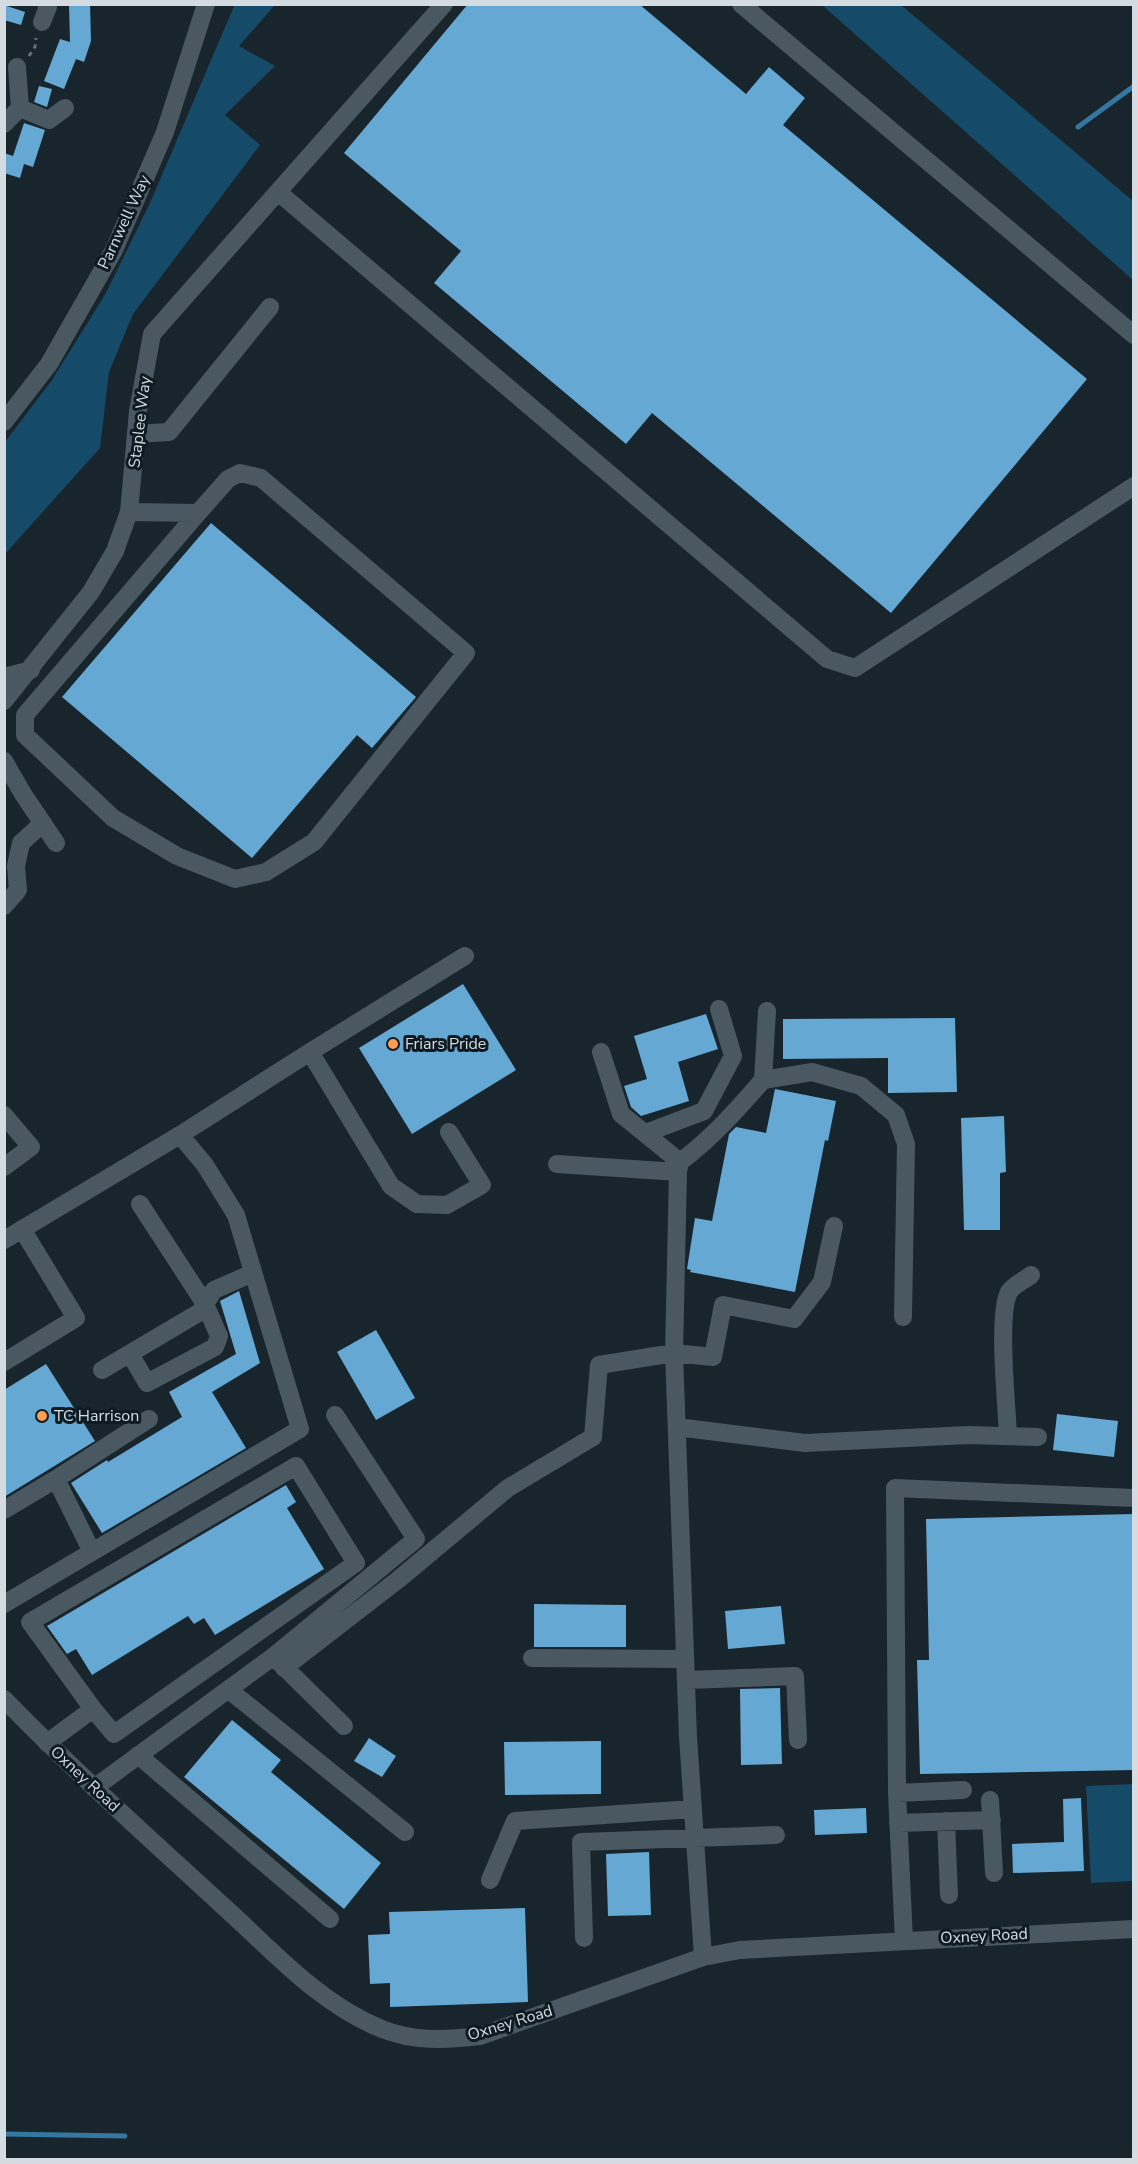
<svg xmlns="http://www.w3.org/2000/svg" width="1138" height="2164" font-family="'Nunito Sans',sans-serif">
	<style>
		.green { fill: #164a69 }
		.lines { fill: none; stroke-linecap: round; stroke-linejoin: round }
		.stream { stroke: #3478a1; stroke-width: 5 }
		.building { fill: #65a8d4 }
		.path { stroke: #657077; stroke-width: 3; stroke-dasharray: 4.5 4.5; stroke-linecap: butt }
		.minor { stroke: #4a5861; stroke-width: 18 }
		.poi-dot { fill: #fb9e50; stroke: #0f1b23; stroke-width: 2 }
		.labels { text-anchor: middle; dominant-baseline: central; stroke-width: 6; stroke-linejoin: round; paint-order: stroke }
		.street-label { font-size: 16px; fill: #d4dce2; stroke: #0f1b23 }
		.poi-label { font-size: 16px; fill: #d4dce2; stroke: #0f1b23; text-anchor: start }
	</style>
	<rect width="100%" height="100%" fill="#18252d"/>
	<path class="green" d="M235 4 275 5 239 46 275 66 225 115 260 145 133 314 109 372 100 448 5 554V442L52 380 106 293 150 203Z
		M822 5H901L1133 201V280Z
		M1133 1784V1881L1091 1883 1086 1786Z"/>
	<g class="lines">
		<path class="stream" d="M1078 127 1134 86
			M4 2134 125 2136"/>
	</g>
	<path class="building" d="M90 4 91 41 84 62 76 59 64 89 44 81 60 39 70 42 69 5Z
		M468 4H639L746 94 769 67 805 98 783 125 1087 379 891 613 652 413 626 444 434 283 461 251 344 153Z
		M4 5 25 12 21 25 4 20Z
		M39 86 52 89 47 107 34 102Z
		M24 123 45 130 33 167 24 164 20 178 4 173V153L13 156Z
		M211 523 416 697 372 748 357 735 252 858 62 697Z
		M463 984 516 1070 412 1134 359 1048Z
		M706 1014 718 1049 678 1062 689 1101 641 1116 631 1107 624 1086 647 1079 634 1036Z
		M955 1018 957 1092 888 1093V1058L783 1059V1019Z
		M775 1089 836 1101 828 1141 825 1140 795 1292 690 1272 691 1270 687 1269 695 1218 712 1221 729 1134 736 1127 766 1133Z
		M1004 1116 1006 1172 1000 1173V1230H964L961 1118Z
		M239 1291 260 1363 212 1392 246 1448 102 1533 71 1483 107 1460 108 1462 182 1417 169 1392 236 1354 220 1301Z
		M376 1330 415 1398 376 1420 337 1352Z
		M46 1364 95 1441 4 1497V1390Z
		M1057 1414 1118 1421 1114 1457 1053 1450Z
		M286 1485 296 1502 287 1508 324 1569 215 1635 204 1618 194 1624 188 1616 92 1675 76 1649 67 1654 47 1626Z
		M1134 1514V1770L920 1774 917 1660H929L926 1519Z
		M534 1604 626 1605V1647H534Z
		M781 1606 785 1644 728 1649 725 1611Z
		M780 1688 782 1764 741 1765 740 1689Z
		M232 1720 281 1760 271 1772 381 1863 344 1909 184 1777Z
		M369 1738 396 1756 382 1777 354 1761Z
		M601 1741V1794L505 1795 504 1742Z
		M1081 1798 1084 1871 1013 1873 1012 1844 1064 1842 1063 1799Z
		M866 1808 867 1833 815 1835 814 1810Z
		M649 1852 651 1915 608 1916 606 1854Z
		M525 1908 528 2002 390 2007V1983L370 1984 368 1935 390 1934 389 1912Z"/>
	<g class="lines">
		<path class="path" d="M29 56 35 47 36 38"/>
		<path class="minor" d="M741 4 1134 335
			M42 22 48 7 46 4
			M20 108 49 120 65 108
			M4 124 20 108 17 67
			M278 192 827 659 855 668 1134 486
			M4 422 49 364 114 250 165 132 206 4
			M136 434 169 432 270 307
			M129 512 198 513 228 479 240 473 261 478 466 653 314 842 266 872 235 879 177 856 113 818 25 735V715L198 513
			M4 677 31 670
			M4 701 91 592 115 551 129 512 138 411 152 334 444 4
			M4 761 23 794 56 843
			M4 906 18 890 16 866 21 843 43 823
			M310 1052 391 1186 417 1204 447 1205 482 1185 449 1132
			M601 1052 621 1114 680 1162
			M763 1080 767 1011
			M4 1115 31 1147 4 1167
			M646 1133 704 1111 733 1056 719 1009
			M557 1164 678 1172
			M4 1240 180 1135 310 1052 465 956
			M130 1354 147 1383 215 1347 219 1336 205 1304 140 1204
			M4 1362 76 1318 22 1229
			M102 1370 200 1312 214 1290 253 1273
			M677 1427 805 1443 968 1435 1038 1437
			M1008 1436C1007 1406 997 1315 1009 1292 1013 1285 1025 1280 1031 1275
			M296 1466 356 1563 114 1734 93 1709 30 1622Z
			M56 1479 149 1419
			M4 1510 56 1479 92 1552
			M4 1604 300 1429 236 1215 205 1165 180 1135
			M532 1658 685 1659
			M277 1660 344 1726
			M284 1668 399 1579 508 1488 593 1437 599 1365 674 1353 713 1357 723 1305 794 1319 822 1282 834 1226
			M687 1680 795 1676 798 1740
			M229 1690 405 1832
			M4 1699C74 1771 148 1837 222 1905 271 1949 319 2004 382 2029 414 2042 447 2040 480 2036L703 1957 740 1950 1134 1929
			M47 1743 93 1709
			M138 1755 330 1919
			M94 1788 274 1656 416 1539 335 1415
			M897 1793 963 1790
			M990 1800 994 1873
			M946 1821 949 1895
			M898 1823 992 1820
			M490 1880 515 1821 693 1809
			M584 1938 581 1842 776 1835
			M904 1940 897 1793 895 1488 1134 1498
			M703 1957 688 1737 674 1353 678 1172 680 1162C712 1138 737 1110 763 1080L812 1072 861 1086 896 1115 906 1144 903 1317"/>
	</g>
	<g class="poi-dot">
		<circle cx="393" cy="1044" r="6"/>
		<circle cx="42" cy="1416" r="6"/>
	</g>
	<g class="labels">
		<g class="street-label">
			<text transform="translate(124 222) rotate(-65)">Parnwell Way</text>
			<text transform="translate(140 422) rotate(-83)">Staplee Way</text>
			<text transform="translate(85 1779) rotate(43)">Oxney Road</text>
			<text transform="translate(984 1936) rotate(-3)">Oxney Road</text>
			<text transform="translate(510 2023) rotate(-17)">Oxney Road</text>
		</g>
		<g class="poi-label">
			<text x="405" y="1044">Friars Pride</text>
			<text x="54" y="1416">TC Harrison</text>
		</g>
	</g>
	<rect width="1138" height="2164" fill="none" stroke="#d4dce2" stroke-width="12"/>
</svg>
